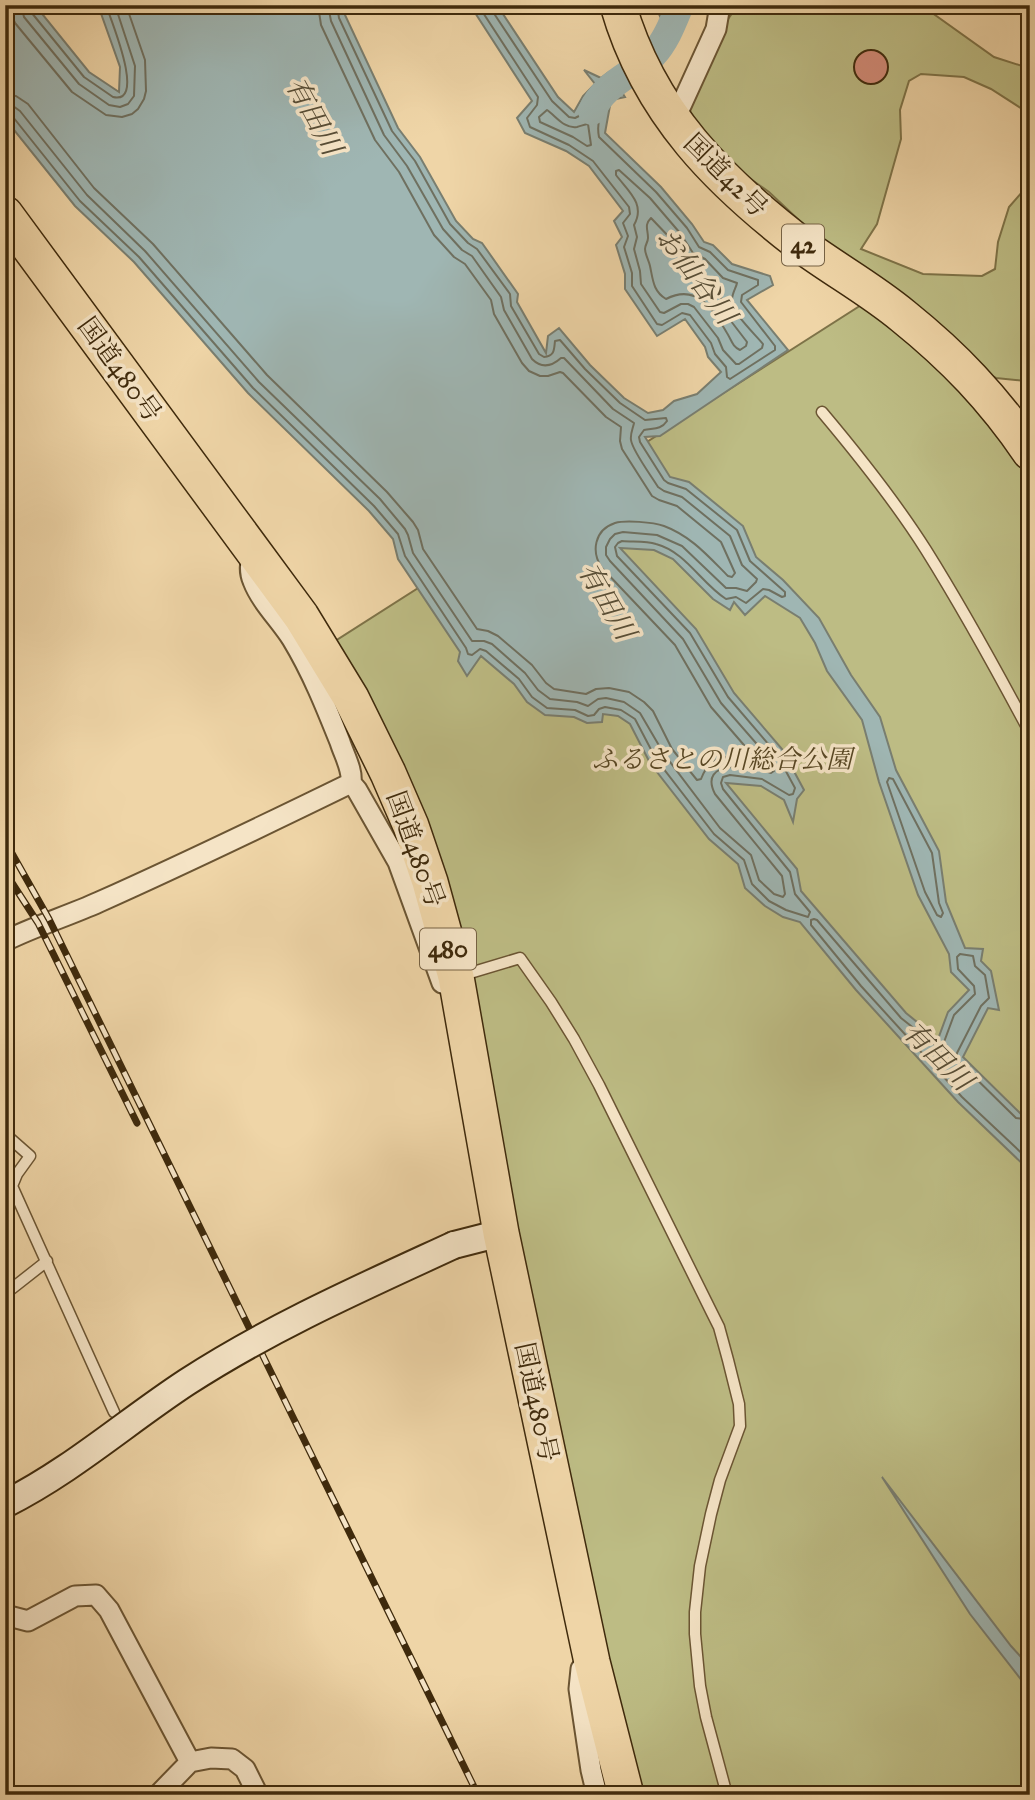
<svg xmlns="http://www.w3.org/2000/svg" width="1035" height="1800" font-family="'IM FELL Great Primer','Noto Serif JP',serif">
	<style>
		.green { fill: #bdbc84; stroke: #7e7348; stroke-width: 2 }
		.water { fill: #9fb6b3; stroke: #797e70; stroke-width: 2; fill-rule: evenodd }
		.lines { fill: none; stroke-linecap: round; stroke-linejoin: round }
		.shore { stroke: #6f7060; stroke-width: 2 }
		.stream { stroke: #797e70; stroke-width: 4.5 }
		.river { stroke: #9fb6b3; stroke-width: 28 }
		.building { fill: #d48c79; stroke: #3f2a0c; stroke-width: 2 }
		.lane-casing { stroke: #6b5533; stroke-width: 13 }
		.street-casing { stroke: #6b5533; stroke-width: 23 }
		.secondary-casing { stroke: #3f2a0c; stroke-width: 30 }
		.highway-casing { stroke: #3f2a0c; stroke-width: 38 }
		.lane { stroke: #f5e4c6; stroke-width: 10 }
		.street { stroke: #f5e4c6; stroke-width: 19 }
		.secondary { stroke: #f5e4c6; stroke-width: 26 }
		.highway { stroke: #efd5a7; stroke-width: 35 }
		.rail-casing { stroke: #3f2a0c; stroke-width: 7 }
		.rail { stroke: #f5e4c6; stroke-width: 4.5; stroke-dasharray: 13; stroke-linecap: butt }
		.secondary-bridge-casing { stroke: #3f2a0c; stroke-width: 30; stroke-linecap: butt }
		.secondary-bridge { stroke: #f5e4c6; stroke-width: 26 }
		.labels { text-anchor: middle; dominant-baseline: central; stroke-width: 7; stroke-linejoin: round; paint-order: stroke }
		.shield { fill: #f5e4c6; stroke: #766244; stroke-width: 2 }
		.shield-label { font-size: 24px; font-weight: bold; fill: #3f2a0c }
		.street-label { font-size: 26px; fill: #3f2a0c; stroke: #f5e4c6 }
		.park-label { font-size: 26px; font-style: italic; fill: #584724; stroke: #f5e4c6 }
		.water-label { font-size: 28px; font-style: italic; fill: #574d36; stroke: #f5e4c6 }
	</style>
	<rect width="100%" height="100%" fill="#efd5a7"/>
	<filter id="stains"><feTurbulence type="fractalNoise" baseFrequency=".00286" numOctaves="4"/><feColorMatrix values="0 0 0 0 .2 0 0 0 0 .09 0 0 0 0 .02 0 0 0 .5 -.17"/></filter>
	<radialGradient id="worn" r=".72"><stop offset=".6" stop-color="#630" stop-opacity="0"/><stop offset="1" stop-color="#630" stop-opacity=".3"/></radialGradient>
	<path class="green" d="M738 5H921L994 57 1022 66 1030 63V114L991 89 964 77 921 74 909 81 900 110 901 139 877 224 861 249 923 274 982 276 995 269 998 242 1009 207 1030 183V380L1026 381 996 378 982 371 909 298 849 267 769 192 722 159 701 137 689 109 726 22Z
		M866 302 924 350 1027 465 1030 471V1795H634L466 993 329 645Z"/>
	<path class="water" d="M5 5H35L89 72 119 92 120 67 98 5H344L345 15 398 128 420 157 456 221 473 239 482 243 518 294 517 302 546 353 548 336 559 328 590 365 624 398 648 413 663 410 674 401 697 394 721 372 708 357 705 347 685 319 657 336 625 289V274L616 245 622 237 614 221 623 211 589 166 566 151 525 133 517 118 532 101 470 5H497L558 97 574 112 583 96 595 84 584 70 601 78 609 72 625 97 611 100 605 133 661 187 692 224 704 242 713 245 732 264 770 276 773 285 747 300 788 350 660 436 645 437 670 477 689 482 743 526 756 557 783 580 819 618 851 675 880 717 896 770 939 851 946 902 965 948 983 949 981 961 991 971 999 1010 988 1008 963 1057 1022 1115V1098L1030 1105V1171L958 1102 856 990 800 922 783 917 765 906 745 888 738 864 709 839 650 763 630 724 618 716 603 714 602 722 587 723 574 717 545 715 527 702 514 684 481 656 467 676 458 661 460 652 398 559 393 539 369 511 248 393 134 262 75 206 10 125 5 116ZM620 548 654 550 673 559 713 599 730 610 734 602 745 615 765 596 800 618 815 643 827 671 862 720 879 782 918 895 949 954 951 972 969 990 948 1012 938 1039 906 1013 801 891 797 869 726 783 761 786 784 800 793 822 797 799 804 790 782 749 734 693 696 629Z
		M882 1477 1011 1646 1030 1667V1691L970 1614Z"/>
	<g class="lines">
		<path class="shore" d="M10 5 12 16 15 23 72 92 106 115 122 117 132 114 138 109 144 99 146 91 145 60 126 5
			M21 5 24 17 79 84 109 105 120 107 128 104 134 96 135 66 115 5
			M30 5 31 12 84 77 113 97C147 105 110 18 106 5
			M478 5 538 97 537 105 527 118 530 127 569 145 593 161 629 207 630 214 623 223 628 236 624 247 632 273V286L657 324 662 325 682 313 690 315 711 343 715 354 726 367 727 377 730 379 775 350V346L741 302 742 295 758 285V280L728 270 710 252 699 247 687 228 656 192 599 137C596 123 602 100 611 91L609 85 606 84 602 85 589 100 579 116 575 118 569 117 552 101 493 12 491 5
			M5 95 16 96 28 104 94 188 153 244 267 375 387 492 413 522 418 530 423 549 477 629 488 631 498 636 532 665 546 683 554 689 586 694 596 689 609 688 629 692 644 702 653 711 672 749 697 780 701 779C711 753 725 757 748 757L750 752 711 707 675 645 602 568C591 552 594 530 615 523 625 520 653 522 664 526 691 536 708 556 728 576L732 577 735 573 721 542 677 506 659 500 652 496 622 449 620 441 621 427 606 417 563 373 560 372 548 376H540L529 371 522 363 494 314 491 300 465 264 454 257 434 235 399 172 375 140 321 25 318 5
			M5 105 13 106 20 111 87 195 145 251 259 382 380 499 405 529 408 535 413 553 472 641H484L492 644 525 673 538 690 550 699 577 702 588 706 598 699 606 698 624 702 640 713 664 754 720 828 751 855 759 880 774 894 783 897 785 894 782 876 715 794C697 758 753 766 771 773L774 771V768L769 758 721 703 683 639 610 561 606 555V547L610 539 615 534 623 532 657 535 682 546 726 588H736L747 591 756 582 757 579 742 565 730 536 682 497 664 491 658 487C652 477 632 450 631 440 630 434 633 428 634 423L613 409 564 358H561C551 367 541 368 532 359L504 310 501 297 472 256 462 250 443 229 407 166 384 135 331 21 328 5
			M547 110C556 116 564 129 577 127 581 126 585 124 588 124L591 145 587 146 573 137 540 122 539 117Z
			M5 114 13 117 80 201 139 257 253 388 374 506 398 534 405 556 466 648 468 654 472 655 480 649 486 651 519 679 532 697 547 708 575 710 588 716 594 715 599 709 605 707 621 710 635 719 656 759 714 834 744 860 752 884 769 901 786 910 808 917 810 912 795 894 790 872 723 789 721 783 723 777 730 775 762 779 789 795 793 794 795 788 776 753 728 697 690 633 617 556 615 547 618 543 622 541C633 542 646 541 656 544 686 552 701 583 726 599L736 597 746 603 763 589 769 590 782 597 785 596V592L750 561 737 530 686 489 668 483 664 480 640 442 639 437 644 430C653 428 661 430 667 421L666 418 645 420 620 403 585 369 560 340 555 341C554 349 555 356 544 357L539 354 511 306 510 294 477 249 468 243 450 224 415 161 392 131 339 18 337 5
			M619 170 650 198 680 233 693 253 705 259 723 278 737 283C736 288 732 293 732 300 731 312 755 334 763 344L762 348 739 364H736L723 350 718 338 694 307 688 304H681L664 313 660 312 641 284 640 271 634 249 637 237 634 225C646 204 628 191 616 175V171Z
			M651 218 671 239 686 261 699 268 713 283 722 289 721 302 724 312 747 342 746 346 740 350C732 346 732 341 727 333 713 309 697 283 666 299 653 291 653 280 650 266 649 261 645 254 645 249 645 245 648 242 648 238 648 229 644 225 651 218Z
			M889 778 893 779 932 853 939 903 943 913 941 917 937 915 925 892 887 782Z
			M1030 1113 1024 1119 1016 1118 957 1060V1053L981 1006 989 998 985 975 975 966 973 956 960 954 957 957 958 969 974 986 975 994 954 1015 944 1042 935 1045 901 1018 817 920 814 919 811 920V925L861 986 962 1097 1030 1161"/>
		<path class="stream" d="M656 5 669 32"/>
		<path class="river" d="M592 111C604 83 633 75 653 55 666 41 673 22 680 5"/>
	</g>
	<path class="building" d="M854 67a17 17 0 1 1 34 0a17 17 0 1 1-34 0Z"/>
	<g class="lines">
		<defs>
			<path id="lane" d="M822 412C859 456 895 501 926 550 963 609 997 671 1030 733
				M460 976 520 958 551 1002 574 1039 599 1085 712 1313 719 1327 728 1360 739 1404 740 1426 720 1480 711 1514 700 1566 695 1612V1634L700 1686 706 1717 727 1795
				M5 1134 30 1156 17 1174 12 1186 114 1412
				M5 1294 47 1261"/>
			<path id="street" d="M674 121 716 29 720 5
				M252 555C250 564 249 572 253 581 261 602 280 620 292 639 312 672 326 707 340 742 344 755 353 770 351 783
				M5 941C35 926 68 916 99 902 184 864 267 824 351 783L357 790 398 862 442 983
				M5 1615 28 1621 75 1596 96 1595 109 1610 190 1762
				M591 1662 581 1669 579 1689 591 1770 597 1795
				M158 1795 190 1762 211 1758 232 1759 245 1769 258 1795"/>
			<path id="secondary" d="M454 1245 501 1233"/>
			<path id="highway" d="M618 5C649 113 720 183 807 249 839 272 873 291 903 316 954 357 993 398 1030 452
				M5 214 301 616 351 698 388 773 411 826 430 882 456 977 501 1233 592 1662 626 1795"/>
		</defs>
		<use href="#lane" class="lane-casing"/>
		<use href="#street" class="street-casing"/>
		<use href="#secondary" class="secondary-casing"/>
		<use href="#highway" class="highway-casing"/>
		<use href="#lane" class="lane"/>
		<use href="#street" class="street"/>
		<use href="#secondary" class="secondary"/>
		<use href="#highway" class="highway"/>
		<defs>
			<path id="rail" d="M5 841 49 919 478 1795
				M5 872 38 923 137 1123"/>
		</defs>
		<use href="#rail" class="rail-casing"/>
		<use href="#rail" class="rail"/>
		<defs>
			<path id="secondary-bridge" d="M5 1504C71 1471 126 1422 187 1382 272 1327 363 1287 454 1245"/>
		</defs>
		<use href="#secondary-bridge" class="secondary-bridge-casing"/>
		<use href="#secondary-bridge" class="secondary-bridge"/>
	</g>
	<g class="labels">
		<g class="shield">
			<rect x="782" y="224.5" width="42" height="41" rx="5"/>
			<rect x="420" y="928.5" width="56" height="41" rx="5"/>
		</g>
		<g class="shield-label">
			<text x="803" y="245">42</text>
			<text x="448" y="949">480</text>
		</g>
		<g class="street-label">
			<text transform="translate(726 175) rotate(45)">国道42号</text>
			<text transform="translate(120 369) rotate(54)">国道480号</text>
			<text transform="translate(416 849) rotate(70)">国道480号</text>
			<text transform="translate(537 1402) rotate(78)">国道480号</text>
		</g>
		<g class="park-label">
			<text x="722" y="759">ふるさとの川総合公園</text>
		</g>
		<g class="water-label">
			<text transform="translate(314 116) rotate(61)">有田川</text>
			<text transform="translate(696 276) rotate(53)">お仙谷川</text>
			<text transform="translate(607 601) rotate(60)">有田川</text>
			<text transform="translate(938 1056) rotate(45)">有田川</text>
		</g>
	</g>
	<rect width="1035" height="1800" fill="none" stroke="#efd5a7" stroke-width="28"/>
	<rect x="7" y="7" width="1021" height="1786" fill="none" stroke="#3f2a0c" stroke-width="3.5"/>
	<rect x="14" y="14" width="1007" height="1772" fill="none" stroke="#3f2a0c" stroke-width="2"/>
	<rect width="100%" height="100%" filter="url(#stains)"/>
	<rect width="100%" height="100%" fill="url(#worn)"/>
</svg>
